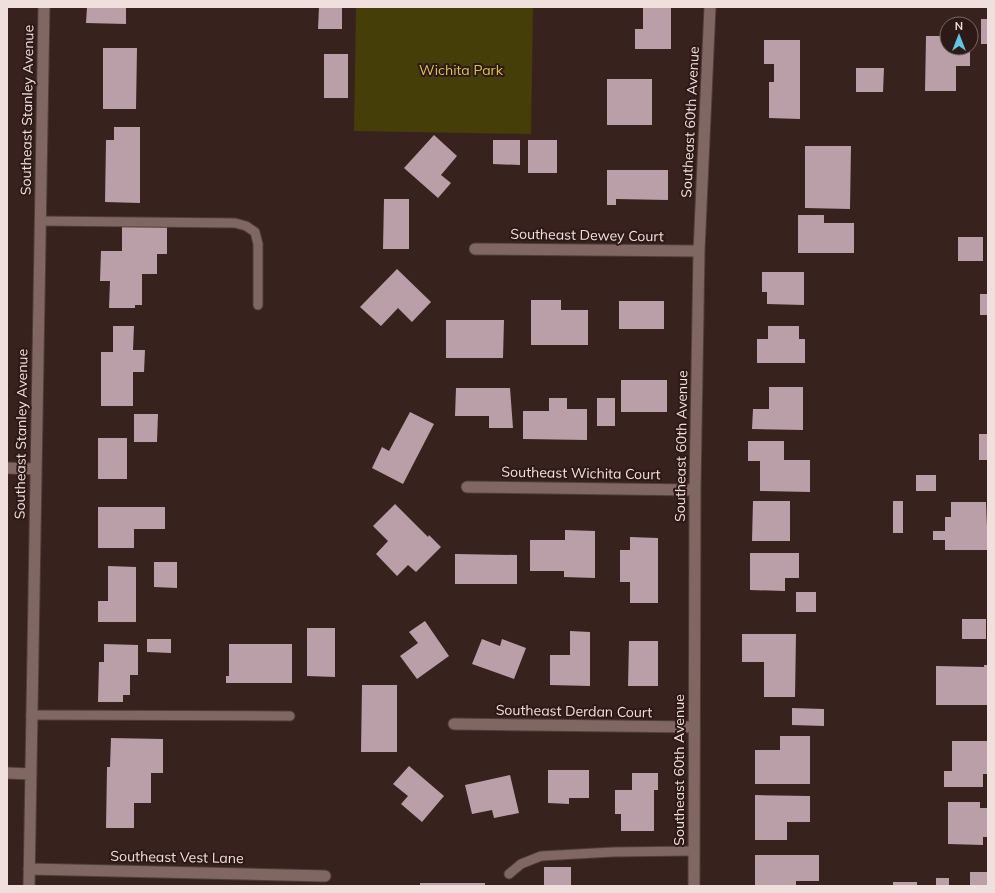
<svg xmlns="http://www.w3.org/2000/svg" width="995" height="893" font-family="Mulish,sans-serif">
	<style>
		.green { fill: #463e08 }
		.building { fill: #ba9fa8 }
		.lines { fill: none; stroke-linecap: round; stroke-linejoin: round }
		.service-casing { stroke: #503e3b; stroke-width: 11 }
		.minor-casing { stroke: #503e3b; stroke-width: 13 }
		.service { stroke: #806762; stroke-width: 9 }
		.minor { stroke: #806762; stroke-width: 11 }
		.labels { text-anchor: middle; dominant-baseline: central; stroke-width: 4; stroke-linejoin: round; paint-order: stroke }
		.park-label { font-size: 14px; fill: #d9c44c; stroke: #2d1915 }
		.street-label { font-size: 14px; fill: #efe0dd; stroke: #2d1915 }
	</style>
	<rect width="100%" height="100%" fill="#37221e"/>
	<path class="green" d="M356 7H533L531 134 354 131Z"/>
	<path class="building" d="M87 7H126V24L86 23Z
		M319 7H342V29H318Z
		M643 7H671V49H635V29H643Z
		M981 19H988V44H981Z
		M926 36H947V48H970V66H956V91H925Z
		M764 40H800V119L769 118V82H774V64H764Z
		M103 48H137L136 109H103Z
		M324 54H348V98H324Z
		M856 68H884L883 92H856Z
		M607 79H652V125H607Z
		M114 127H140V203L105 202 106 140H114Z
		M434 135 457 156 441 175 451 183 438 198 404 168Z
		M493 140H520V165L493 164Z
		M528 140H557V173H528Z
		M805 146H851L850 209 805 208Z
		M607 170H668V200L616 199V205H607Z
		M384 199H409V249H383Z
		M798 215H824V223H854V253H798Z
		M122 222 167 223V254H157V274H142V305H135V308H109L110 281H100L101 251H122Z
		M958 237H983V261H958Z
		M397 269 431 302 412 322 398 308 381 326 360 307Z
		M762 272H804V305L767 304V292H762Z
		M980 294H988V315H980Z
		M531 300H561V310H588V345H531Z
		M619 301H664V329H619Z
		M446 320H504L503 358H446Z
		M113 326H134L133 350H145L144 372H133V406H101V352H113Z
		M768 326H799V339H805V363H757V339H768Z
		M621 380H667V412H621Z
		M769 387H803V430L752 429 753 409H769Z
		M456 388H510L513 428H489V416H455Z
		M549 398H567V409H587V440L523 439V411H549Z
		M597 398H615V426H597Z
		M410 412 434 424 403 484 372 468 382 447 389 451Z
		M134 414H158L157 442H134Z
		M979 434H988V460H979Z
		M98 438H127V479H98Z
		M748 441H784V460H810V492L760 491V461H748Z
		M916 475H936V491H916Z
		M753 501H790V541H752Z
		M893 501H903V533H893Z
		M951 502H986L988 550H945V540H933V531H945V517H951Z
		M395 504 428 537 429 535 441 547 416 572 408 565 397 576 376 554 388 541 373 526Z
		M98 507H165V529H134V548H98Z
		M565 530 595 531V578L564 577V571H530V540H565Z
		M630 537 658 538V603H630V582H620V550H630Z
		M750 553H799V578H785V591L750 590Z
		M455 554 517 555V584H455Z
		M154 562H177V588L154 587Z
		M108 566 136 567V622H98V601H108Z
		M796 592H816V612H796Z
		M962 619H986V639H962Z
		M425 621 449 656 417 679 400 656 418 643 409 632Z
		M307 628H335V677L307 676Z
		M570 631 590 632V686L550 685V655H570Z
		M742 634H796L795 697H764V662H742Z
		M147 639H171V653L147 652Z
		M482 639 500 646 502 639 526 648 514 679 472 664Z
		M629 641H658V686H628Z
		M104 644 138 645V675H130V695H123V702H98L99 662H104Z
		M229 644H292V683H226V676H229Z
		M984 665H988V705H936V666L984 667Z
		M362 685H397V752H361Z
		M792 708 824 709V726L792 725Z
		M780 736H810V784H755V750H780Z
		M111 738 163 739V773H151V803H134V828H106L107 767H110Z
		M952 741H988V774H983V787H944V771H952Z
		M409 766 444 796 422 822 401 804 408 796 393 784Z
		M548 770H589V798H569V804L548 803Z
		M632 773H658V790H654V831H621V814H615V790H632Z
		M510 775 519 813 494 818 492 810 472 814 465 785Z
		M755 795 810 796V822H787V840H755Z
		M948 802H980V808H988V837H983V845L948 844Z
		M755 855H819V881H796V886H755Z
		M544 867H571V886H544Z
		M970 872H988V886H970Z
		M936 878H949V886H936Z
		M893 882H917V886H893Z
		M420 883H485V886H420Z"/>
	<g class="lines">
		<defs>
			<path id="service" d="M40 221 235 223 246 226 255 232 258 244V305
				M31 715 290 716
				M509 874 521 864 541 856 613 852 694 851"/>
			<path id="minor" d="M475 249 699 251
				M7 468 35 469
				M467 487 695 490
				M454 724 694 727
				M7 773 31 774
				M29 869 325 876
				M29 886 44 7
				M694 886 695 490 699 251 710 7"/>
		</defs>
		<use href="#service" class="service-casing"/>
		<use href="#minor" class="minor-casing"/>
		<use href="#service" class="service"/>
		<use href="#minor" class="minor"/>
	</g>
	<g class="labels">
		<g class="park-label">
			<text x="461" y="70">Wichita Park</text>
		</g>
		<g class="street-label">
			<text transform="translate(27 110) rotate(-89)">Southeast Stanley Avenue</text>
			<text transform="translate(690 122) rotate(-87)">Southeast 60th Avenue</text>
			<text transform="translate(587 235) rotate(1)">Southeast Dewey Court</text>
			<text transform="translate(21 434) rotate(-89)">Southeast Stanley Avenue</text>
			<text transform="translate(681 446) rotate(-89)">Southeast 60th Avenue</text>
			<text transform="translate(581 473) rotate(1)">Southeast Wichita Court</text>
			<text transform="translate(574 711) rotate(1)">Southeast Derdan Court</text>
			<text transform="translate(679 770) rotate(-90)">Southeast 60th Avenue</text>
			<text transform="translate(177 857) rotate(1)">Southeast Vest Lane</text>
		</g>
	</g>
	<rect width="995" height="893" fill="none" stroke="#efe0dd" stroke-width="16"/>
	<g transform="translate(959 36)"><circle r="19" fill="#2d1915" stroke="#7b6965"/>
	<path d="M0-3L7 15L0 10L-7 15Z" fill="#5bc8e6"/>
	<text y="-6" font-size="11" font-weight="bold" text-anchor="middle" fill="#efe0dd">N</text>
	</g>
</svg>
